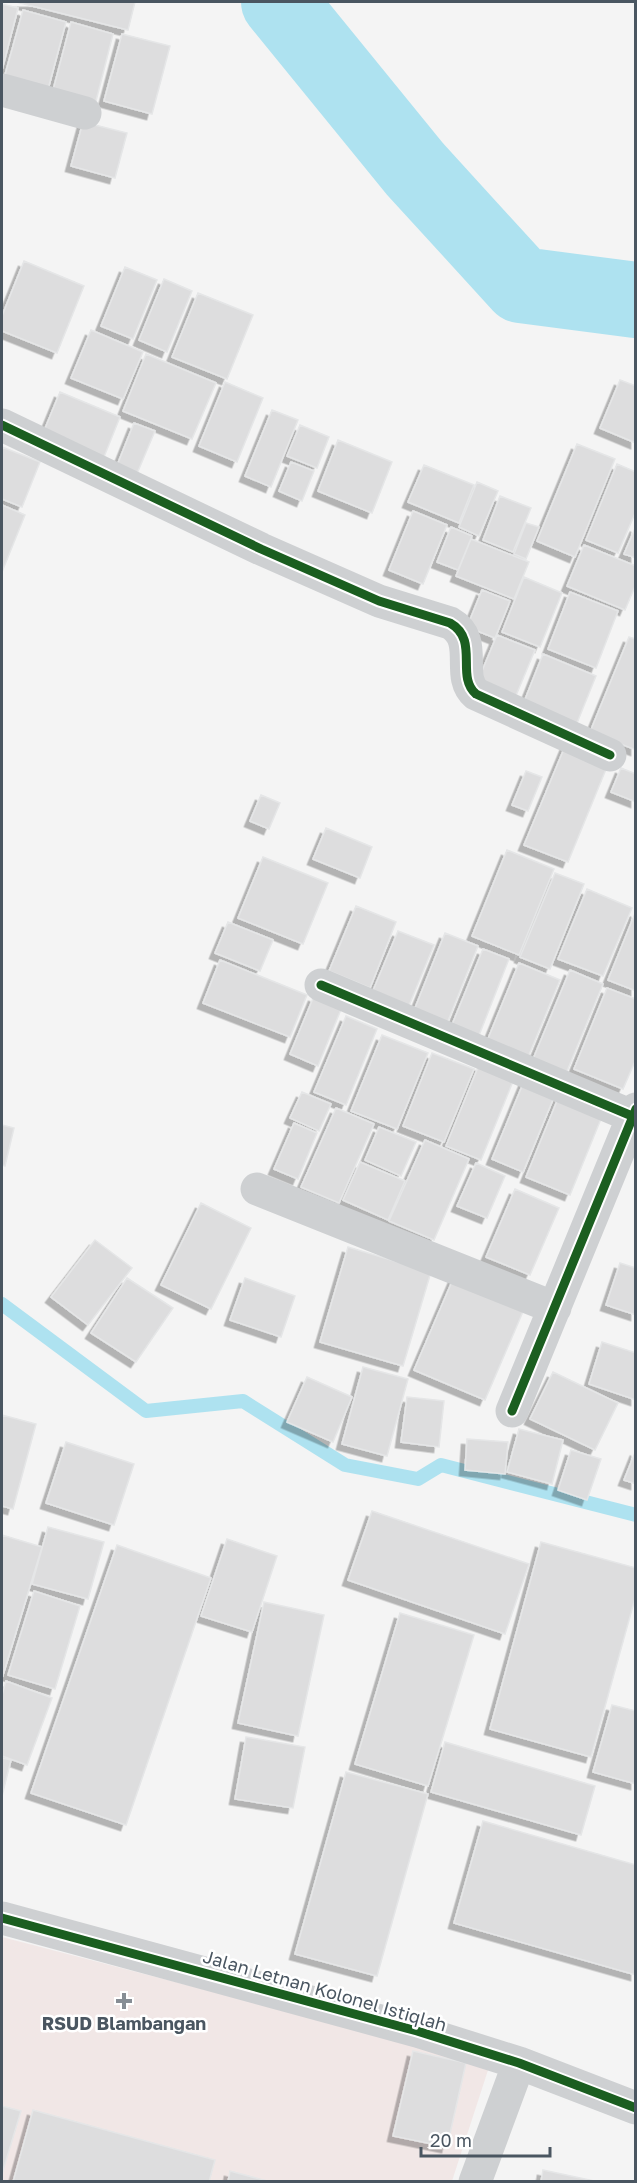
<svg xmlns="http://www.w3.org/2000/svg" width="637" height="2183" font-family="'Golos Text',sans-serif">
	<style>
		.medical { fill: #f1e7e6 }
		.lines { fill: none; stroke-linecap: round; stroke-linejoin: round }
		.stream { stroke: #aee2f0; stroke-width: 14 }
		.river { stroke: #aee2f0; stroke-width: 76 }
		.building { fill: #ddddde; stroke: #e5e6e7; stroke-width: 1.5; filter: url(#shadow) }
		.minor { stroke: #ced0d2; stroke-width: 33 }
		.cycleway-casing { stroke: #fff; stroke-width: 13 }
		.cycleway { stroke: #1b5e20; stroke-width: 9 }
		.poi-dot { fill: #868d94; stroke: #fff; stroke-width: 2 }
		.labels { text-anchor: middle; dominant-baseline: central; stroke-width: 5; stroke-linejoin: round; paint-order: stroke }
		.street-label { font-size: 18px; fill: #4a5661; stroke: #fff }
		.poi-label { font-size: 18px; font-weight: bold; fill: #4a5661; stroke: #fff }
	</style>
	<defs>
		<filter id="shadow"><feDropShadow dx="-5.5" dy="5.5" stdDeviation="0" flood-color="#0004"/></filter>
	</defs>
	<rect width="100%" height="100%" fill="#f4f4f4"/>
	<path class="medical" d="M2 1937 490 2064 452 2181H2Z"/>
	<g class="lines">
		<path class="stream" d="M2 1304 146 1411 243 1401 345 1465 418 1479 441 1465 636 1515"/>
		<path class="river" d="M279 2 415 169 521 285 636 300"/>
	</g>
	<path class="building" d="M16 2H135L128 30Z
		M2 4 18 8 2 70Z
		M23 10 66 22 47 93 3 82Z
		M71 22 113 34 95 105 52 94Z
		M122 34 170 46 152 114 104 101Z
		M83 122 127 133 115 178 71 166Z
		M24 261 84 286 57 353 2 331V316Z
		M125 267 157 280 133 339 101 326Z
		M164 279 192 291 167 352 139 340Z
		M198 293 253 315 227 379 172 357Z
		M91 330 143 352 123 399 71 378Z
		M146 354 216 383 192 439 123 411Z
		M620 380 636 386V443L600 428Z
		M225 382 263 398 237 462 199 446Z
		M60 392 120 417 100 467 39 443Z
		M272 410 298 420 271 487 245 476Z
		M134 423 155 431 136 476 116 468Z
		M300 425 329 437 317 468 287 456Z
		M338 440 392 462 372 513 318 491Z
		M577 444 615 459 575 557 537 541Z
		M2 447 40 462 22 507 2 499Z
		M291 462 314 471 302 501 279 491Z
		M617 464 636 472V511L618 553 586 540Z
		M424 465 474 485 459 523 408 502Z
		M477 482 498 491 479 536 459 527Z
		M500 496 531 508 513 552 483 540Z
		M2 505 25 515 2 572Z
		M413 511 447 525 423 584 389 570Z
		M526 523 539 527 526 559 514 554Z
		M636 526V558L624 554Z
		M451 527 472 536 458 570 437 562Z
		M471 539 529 562 514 599 456 576Z
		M584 545 636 566V584L625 610 567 586Z
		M524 577 562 593 540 647 502 632Z
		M482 590 510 601 495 638 467 627Z
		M570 592 618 611 596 668 548 649Z
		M497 635 535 650 515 698 477 683Z
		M629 637 636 639V750L590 732Z
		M543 654 596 676 575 728 522 707Z
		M566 744 609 762 568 862 524 845Z
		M621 768 636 774V802L611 792Z
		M526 771 542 777 528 811 512 805Z
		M261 795 280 803 269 829 250 821Z
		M326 828 372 847 360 878 313 859Z
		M507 850 554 869 519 955 472 936Z
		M263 857 328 883 303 944 238 918Z
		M555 873 584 884 550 969 520 957Z
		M587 889 632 908 603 976 558 959Z
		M356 906 396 922 370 988 329 971Z
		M636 911V991L608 980Z
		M228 922 273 940 260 971 215 953Z
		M398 931 434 945 408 1008 372 993Z
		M445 933 478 946 444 1031 411 1018Z
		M483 949 509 959 476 1043 449 1032Z
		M220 960 307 995 290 1037 203 1003Z
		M519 963 560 980 526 1062 485 1046Z
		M570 970 603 984 565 1076 531 1064Z
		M607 988 636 999V1059L623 1089 574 1069Z
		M314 996 342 1007 318 1066 290 1054Z
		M346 1016 377 1029 346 1105 314 1092Z
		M382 1035 428 1053 397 1129 351 1111Z
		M432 1053 474 1069 444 1142 403 1126Z
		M479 1065 514 1079 481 1160 446 1146Z
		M525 1079 556 1092 523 1172 492 1159Z
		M302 1092 331 1104 319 1131 290 1118Z
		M559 1096 603 1114 570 1195 526 1177Z
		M336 1108 374 1124 339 1203 301 1187Z
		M294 1123 317 1133 298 1179 274 1169Z
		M2 1125 14 1128 5 1166 2 1165Z
		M379 1127 416 1142 401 1176 365 1160Z
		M425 1140 469 1159 434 1240 389 1221Z
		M360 1162 405 1181 388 1220 343 1200Z
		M476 1163 505 1176 487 1218 457 1206Z
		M515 1189 559 1208 530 1275 486 1257Z
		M201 1203 251 1228 211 1309 161 1285Z
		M95 1240 132 1268 88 1325 51 1297Z
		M348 1247 431 1272 403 1366 320 1342Z
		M620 1263 636 1268V1315L606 1305Z
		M454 1277 525 1307 485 1400 414 1370Z
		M127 1278 173 1308 136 1362 91 1333Z
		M245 1278 295 1296 281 1337 230 1320Z
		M602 1342 636 1353V1400L589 1384Z
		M363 1367 408 1379 387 1456 342 1444Z
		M553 1372 618 1403 595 1450 530 1419Z
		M307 1377 352 1397 333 1442 287 1422Z
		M407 1397 444 1401 439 1447 401 1442Z
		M2 1415 36 1424 13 1509 2 1506Z
		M519 1429 563 1440 552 1484 507 1472Z
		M467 1439 508 1442 505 1474 465 1470Z
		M66 1442 134 1464 114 1525 46 1503Z
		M571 1450 601 1459 587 1500 558 1490Z
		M636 1450V1484L624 1480Z
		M372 1511 529 1564 505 1634 348 1580Z
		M48 1527 104 1542 88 1599 32 1584Z
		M2 1535 42 1547 2 1678Z
		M227 1539 277 1556 252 1632 201 1616Z
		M541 1542 636 1568V1595L591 1757 490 1729Z
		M117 1545 211 1578 126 1825 31 1793Z
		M34 1591 80 1606 55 1689 8 1675Z
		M264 1602 324 1615 298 1736 238 1723Z
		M400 1613 474 1635 428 1786 355 1764Z
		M6 1681 52 1698 27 1765 2 1756V1695Z
		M612 1705 636 1711V1784L593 1772Z
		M246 1737 305 1747 293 1808 235 1799Z
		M445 1742 595 1786 581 1835 431 1792Z
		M2 1758 11 1760 2 1796Z
		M346 1772 428 1794 377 1976 295 1954Z
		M483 1821 636 1865V1975L454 1923Z
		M413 2051 466 2063 447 2147 393 2136Z
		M2 2106 21 2111 2 2174Z
		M33 2110 215 2160 209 2182H13Z
		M543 2170 599 2182H541Z
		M230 2171 271 2182H228Z"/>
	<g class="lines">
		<path class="minor" d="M2 90 85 113
			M2 425 261 549 379 601 450 623C480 640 455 676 476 694L610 755
			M321 985 632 1116
			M257 1189 555 1308
			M512 1411 636 1109
			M2 1918 417 2031 519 2063 636 2108
			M475 2182 519 2063"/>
		<defs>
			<path id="cycleway" d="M2 425 261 549 379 601 450 623C480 640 455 676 476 694L610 755
				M321 985 632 1116
				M512 1411 636 1109
				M2 1918 417 2031 519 2063 636 2108"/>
		</defs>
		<use href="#cycleway" class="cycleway-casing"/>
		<use href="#cycleway" class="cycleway"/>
	</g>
	<path class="poi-dot" d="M121 1992h6v6h6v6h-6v6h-6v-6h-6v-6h6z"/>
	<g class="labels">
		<g class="street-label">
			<text transform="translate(325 1990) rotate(16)">Jalan Letnan Kolonel Istiqlah</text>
		</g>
		<g class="poi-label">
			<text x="124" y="2023">RSUD Blambangan</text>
		</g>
	</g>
	<rect width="637" height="2183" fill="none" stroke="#4a5661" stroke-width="6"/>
	<path d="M421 2147v9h129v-9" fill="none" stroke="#4a5661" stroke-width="3"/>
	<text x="430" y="2147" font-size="18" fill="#4a5661" stroke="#ffffff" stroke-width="4.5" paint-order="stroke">20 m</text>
</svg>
